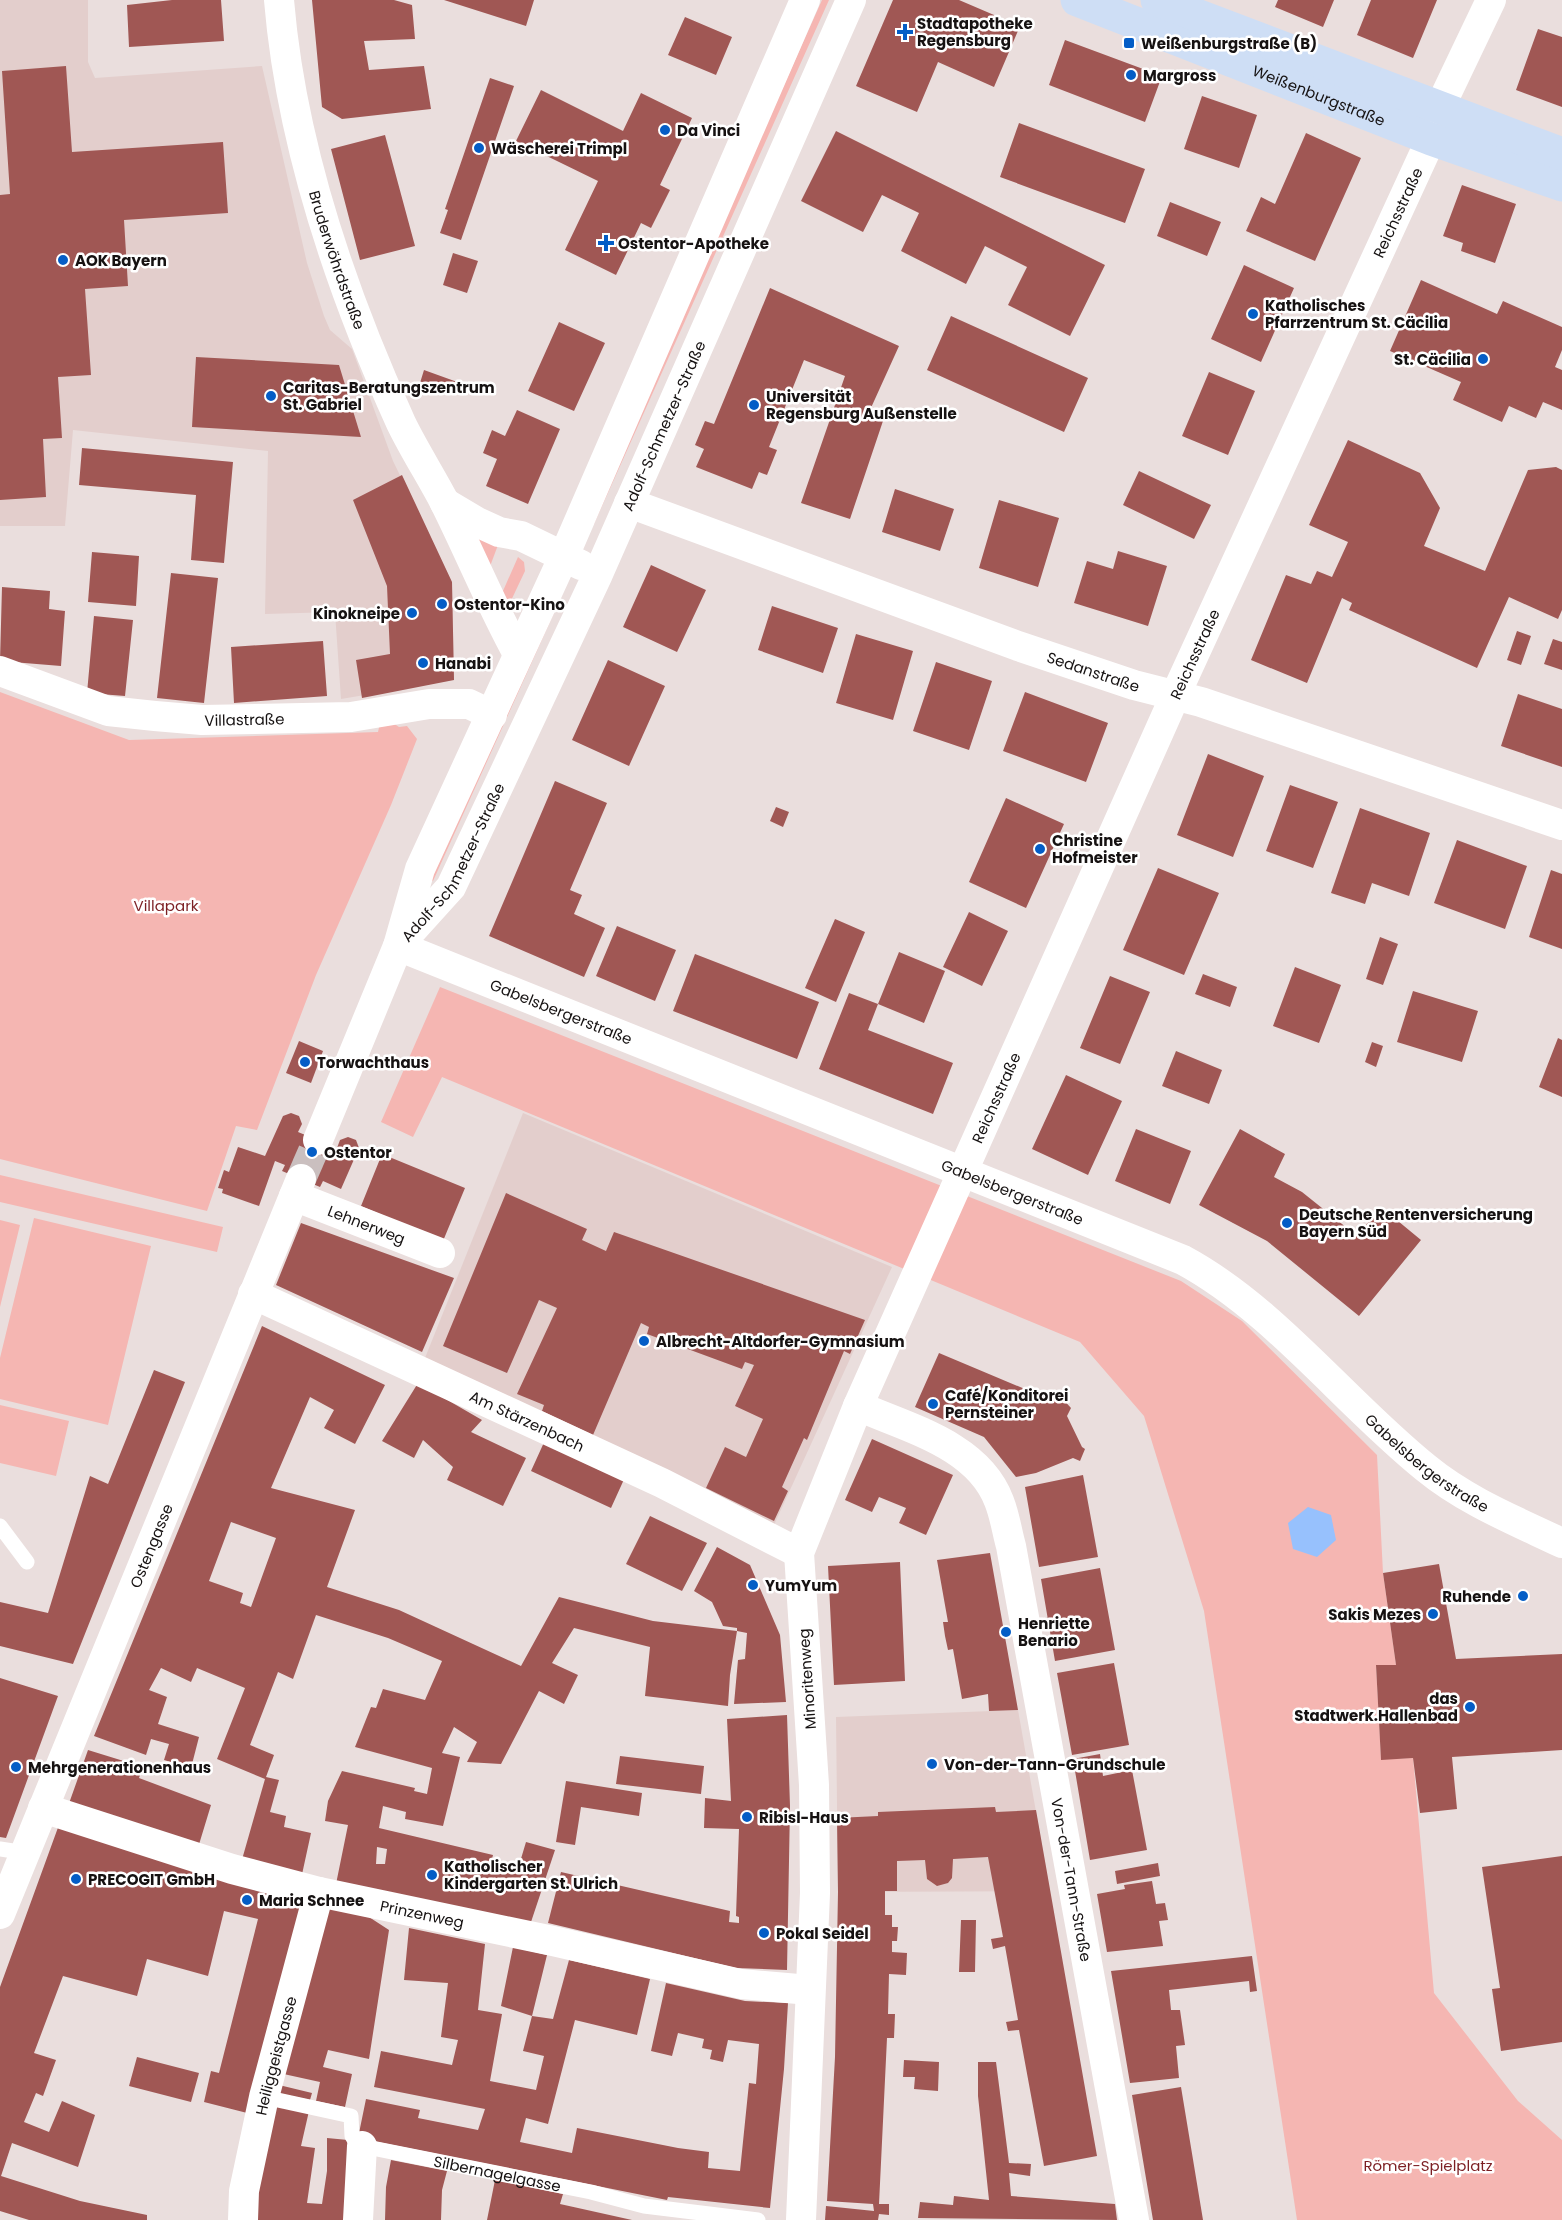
<svg xmlns="http://www.w3.org/2000/svg" width="1562" height="2220" font-family="Poppins,sans-serif">
	<style>
		.built { fill: #e3cecc }
		.green { fill: #f5b6b2 }
		.water { fill: #97c1fd }
		.building { fill: #a05754; fill-rule: evenodd }
		.lines { fill: none; stroke-linecap: round; stroke-linejoin: round }
		.street-tunnel { stroke: #cabfbf; stroke-width: 30; stroke-dasharray: 30 15; stroke-linecap: butt }
		.lane { stroke: #fff; stroke-width: 15 }
		.street { stroke: #fff; stroke-width: 30 }
		.secondary { stroke: #cedef5; stroke-width: 33 }
		.poi-dot { fill: #045dc6; stroke: #fff; stroke-width: 2 }
		.labels { text-anchor: middle; dominant-baseline: central; stroke-width: 5; stroke-linejoin: round; paint-order: stroke }
		.poi-label { font-size: 15px; font-weight: bold; fill: #161212; stroke: #fff; text-anchor: start }
		.street-label { font-size: 15px; fill: #161212; stroke: #fff }
		.park-label { font-size: 15px; fill: #7c1f23; stroke: #fff }
	</style>
	<rect width="100%" height="100%" fill="#eadedd"/>
	<path class="built" d="M0 0H88V62L95 78 262 66 307 263 324 316 330 330 352 349 393 461 452 582 454 680 341 699 335 612 265 614 268 451 73 430 65 526H0Z
		M523 1113 892 1267 774 1525 421 1368Z
		M1018 1710 1050 1891 838 1892 836 1717Z"/>
	<path class="green" d="M822 0H829L594 524 589 521Z
		M463 528 498 545 486 577Z
		M518 557 524 562 525 571 507 609 499 600Z
		M556 600 554 613 433 881 428 878Z
		M0 692 129 740 378 732 380 723H393L399 727 407 726 417 739 391 805 316 975 257 1130 236 1126 207 1211 0 1159Z
		M440 987 1181 1281 1242 1321 1377 1455 1383 1573 1396 1665H1376L1381 1759 1413 1758 1434 1993 1518 2101 1562 2140V2220H1297L1204 1611 1144 1416 1080 1342 442 1077 413 1137 381 1122Z
		M0 1175 223 1227 217 1252 0 1202Z
		M34 1218 151 1246 108 1425 0 1399V1358Z
		M0 1220 20 1225 0 1307Z
		M0 1405 69 1421 56 1476 0 1463Z"/>
	<path class="water" d="M1308 1507 1331 1515 1336 1540 1317 1557 1293 1549 1288 1523Z"/>
	<path class="building" d="M172 0H221L224 41 129 47 127 5Z
		M312 0H394L412 5 415 39 364 41 369 70 424 66 431 109 342 119 322 107Z
		M444 0H534L526 26Z
		M893 0H959L1020 26 994 87 938 62 917 112 856 86Z
		M1278 0H1334L1323 27 1275 7Z
		M1371 0H1437L1413 58 1357 35Z
		M685 17 732 37 716 75 668 55Z
		M1538 29 1562 37V107L1516 90Z
		M1065 40 1162 76 1145 122 1049 85Z
		M66 66 72 152 223 142 228 213 124 220 128 286 85 289 91 375 58 377 62 438 43 439 46 497 0 500V195L10 194 2 71Z
		M490 78 514 86 461 240 440 233 448 210 445 209Z
		M541 90 623 131 641 93 692 118 660 185 670 190 651 228 641 223 616 275 565 250 598 181 516 141Z
		M1202 96 1257 115 1239 168 1184 149Z
		M1019 123 1145 169 1125 223 1000 177Z
		M836 131 1105 265 1070 336 1008 305 1027 267 985 246 966 284 901 251 919 213 882 195 863 232 801 201Z
		M1306 133 1361 158 1315 261 1246 231 1261 197 1275 204Z
		M385 135 415 246 360 260 331 149Z
		M1462 185 1516 204 1495 263 1461 251 1463 243 1443 236Z
		M1170 202 1221 222 1207 256 1157 236Z
		M453 253 478 261 467 293 443 285Z
		M1244 265 1294 288 1261 362 1211 339Z
		M1421 280 1497 314 1503 301 1562 327V350L1555 367 1562 370V410L1543 402 1536 418 1509 406 1502 422 1453 400 1461 382 1390 351Z
		M770 288 899 346 870 410 885 415 850 519 801 503 845 376 804 360 769 447 777 450 767 475 759 472 752 489 696 467 704 449 695 445 705 421 714 424Z
		M951 316 1088 378 1064 432 927 370Z
		M559 322 605 343 574 411 528 391Z
		M196 357 339 365 361 437 192 427Z
		M424 370 460 383 456 395 420 383Z
		M1209 372 1255 391 1228 455 1182 436Z
		M517 410 560 429 528 504 486 486 497 459 483 453 492 430 505 436Z
		M1348 440 1420 473 1440 508 1424 546 1485 571 1528 470 1556 467 1562 470V610L1558 619 1509 597 1477 668 1349 610 1352 603 1342 598 1307 683 1251 660 1286 575 1311 584 1317 571 1332 577 1348 542 1309 525Z
		M82 448 233 462 224 563 191 560 196 495 79 485Z
		M1139 471 1211 505 1194 539 1123 505Z
		M402 475 452 582 454 680 362 698 356 660 390 654 387 586 353 500Z
		M895 489 954 509 940 551 882 532Z
		M999 500 1059 518 1038 587 979 568Z
		M1118 551 1167 566 1148 626 1074 603 1087 561 1113 569Z
		M92 552 139 556 136 606 88 602Z
		M651 565 706 590 677 652 623 627Z
		M171 573 218 578 204 703 157 698Z
		M2 587 50 591 49 609 65 611 61 666 0 661Z
		M772 606 838 628 823 673 758 650Z
		M94 616 133 620 125 696 87 693Z
		M1517 631 1531 636 1521 665 1507 660Z
		M856 634 913 651 893 720 836 703Z
		M1553 639 1562 642V670L1544 664Z
		M323 641 327 696 234 703 231 647Z
		M608 660 665 686 629 766 572 740Z
		M936 662 992 681 969 750 913 731Z
		M1025 692 1108 723 1086 782 1003 751Z
		M1518 694 1562 709V767L1501 746Z
		M1208 754 1264 776 1233 857 1177 835Z
		M555 781 607 803 570 890 582 895 574 914 605 928 584 977 489 936Z
		M1290 785 1338 802 1313 868 1266 851Z
		M1006 798 1064 824 1026 908 969 882Z
		M776 807 789 812 783 827 770 821Z
		M1360 808 1430 833 1409 896 1372 883 1365 904 1331 893Z
		M1457 840 1527 866 1505 929 1434 903Z
		M1158 868 1219 893 1184 975 1123 950Z
		M1551 870 1562 874V949L1529 937Z
		M969 912 1008 931 982 986 943 967Z
		M835 919 865 932 836 1002 805 988Z
		M617 926 676 950 655 1001 596 976Z
		M1380 937 1398 944 1383 985 1366 979Z
		M899 952 945 971 924 1023 878 1004Z
		M695 954 819 1002 797 1059 673 1011Z
		M1295 967 1341 985 1319 1043 1273 1026Z
		M1203 974 1237 987 1230 1007 1195 994Z
		M1110 976 1150 992 1120 1064 1080 1048Z
		M1413 991 1478 1011 1462 1062 1397 1042Z
		M849 993 878 1004 868 1030 953 1063 933 1114 819 1069Z
		M1558 1038 1562 1040V1097L1539 1087Z
		M299 1041 323 1051 311 1083 286 1073Z
		M1372 1042 1383 1046 1376 1067 1365 1062Z
		M1176 1051 1222 1070 1209 1104 1162 1086Z
		M1066 1075 1122 1101 1088 1175 1032 1149Z
		M291 1113 299 1116 302 1124 298 1132 337 1148 340 1140 348 1137 356 1140 359 1148 341 1189 323 1181 320 1187 282 1171 285 1165 275 1161 259 1206 222 1193 223 1189 218 1188 224 1170 229 1172 238 1147 265 1156 283 1116Z
		M1136 1129 1191 1151 1170 1204 1115 1181Z
		M1240 1129 1285 1154 1274 1177 1302 1192 1357 1236 1381 1207 1421 1240 1359 1316 1267 1241 1199 1205Z
		M382 1154 465 1188 443 1241 361 1206Z
		M506 1193 587 1229 582 1240 606 1251 614 1232 865 1320 850 1354 844 1351 807 1440 804 1438 782 1487 788 1491 774 1521 706 1488 725 1447 746 1457 763 1419 735 1406 754 1365 745 1362 742 1369 647 1334 649 1327 641 1323 593 1435 542 1411 544 1405 517 1394 557 1308 539 1300 507 1373 443 1346Z
		M301 1223 454 1278 422 1352 276 1285Z
		M262 1326 385 1385 355 1444 324 1428 334 1410 310 1397 271 1488 355 1510 327 1587 399 1610 521 1666 559 1597 653 1621 737 1631V1628L723 1626 712 1602 694 1591 717 1547 750 1565 780 1635 786 1702 734 1704 738 1660 745 1659 747 1633 737 1631 730 1675 728 1706 645 1696 650 1647 574 1628 552 1663 578 1675 564 1704 539 1691 501 1764 467 1762 477 1742 454 1727 442 1753 460 1757 443 1826 405 1819 406 1812 383 1806 379 1828 493 1855 491 1863 517 1872 526 1842 555 1850 529 1928 336 1884 348 1825 325 1821 328 1801 342 1771 415 1788 414 1791 427 1794 432 1768 355 1747 371 1707 376 1708 383 1689 425 1700 442 1661 388 1638 316 1615 293 1679 278 1672 250 1745 274 1755 266 1777 279 1780 270 1812 286 1816 284 1827 311 1833 301 1879 241 1863 265 1779 217 1759 245 1688 197 1668 191 1682 161 1668 149 1690 167 1697 158 1724 199 1737 191 1768 164 1760 169 1744 151 1739 146 1755 94 1736ZM231 1522 276 1538 251 1607 240 1603 243 1593 209 1581ZM377 1847 387 1849 385 1864H376Z
		M939 1353 1051 1400 1055 1396H1060L1071 1408 1067 1416 1082 1447 1085 1449 1080 1461 1073 1458 1036 1473 1016 1477 984 1437 915 1407Z
		M154 1370 185 1382 73 1664 0 1646V1602L48 1613 90 1476 108 1484Z
		M418 1383 482 1420 471 1432 526 1458 503 1506 447 1480 453 1467 423 1440 414 1458 382 1441Z
		M546 1438 626 1475 611 1508 531 1471Z
		M872 1439 953 1475 926 1535 899 1523 906 1508 879 1497 872 1512 845 1500Z
		M1083 1475 1098 1557 1039 1567 1025 1487Z
		M650 1516 707 1543 682 1591 626 1564Z
		M990 1553 1015 1693 1018 1710 989 1711 988 1694 962 1699 953 1649 948 1650 945 1636 943 1622H948L937 1560Z
		M900 1562 905 1681 834 1685 828 1566Z
		M1439 1564 1456 1659 1562 1654V1750L1452 1757 1457 1809 1420 1813 1413 1758 1381 1760 1376 1665H1396L1383 1573Z
		M1100 1568 1115 1650 1055 1661 1041 1579Z
		M1114 1663 1129 1745 1072 1755 1057 1673Z
		M0 1678 58 1696 6 1838 0 1837Z
		M787 1715 790 1806 787 1970 736 1968 548 1923 561 1872 730 1911 729 1922 739 1923V1917L736 1916 739 1829 704 1828 705 1798 731 1801 727 1719Z
		M88 1750 143 1767 139 1778 211 1805 197 1851 67 1809Z
		M1100 1754 1103 1776 1132 1770 1147 1850 1090 1860 1073 1759Z
		M620 1756 704 1766 701 1794 616 1784Z
		M566 1781 642 1793 639 1816 581 1807 575 1845 556 1842Z
		M995 1807 996 1812 1036 1810 1097 2156 1044 2166 1019 2030 1008 2031 1006 2022 1018 2020 1005 1946 993 1949 991 1939 1003 1937 988 1857 953 1859 952 1878 948 1883 937 1886 927 1879 925 1860 897 1861V1891H885V1915H892V1927H898L897 1941H892V1952L907 1953 906 1975 889 1974 888 2014H895L894 2038H887L879 2204H889V2215L879 2214 878 2220H825L826 2206 874 2211 873 2204 827 2201 835 2057 838 1892 837 1818 878 1816V1812Z
		M60 1822 307 1900 255 2115 204 2102 211 2071 219 2073 258 1919 224 1911 208 1976 147 1959 137 1996 63 1976 34 2053 56 2060 43 2096 36 2093 24 2122 49 2132 62 2101 95 2115 78 2167 12 2143 1 2176 80 2201 147 2215V2220H29L0 2211V1987Z
		M1562 1856V2042L1501 2051 1492 1989 1500 1988 1482 1867Z
		M1158 1863 1160 1876 1117 1884 1115 1871Z
		M1152 1881 1156 1904 1165 1903 1168 1920 1159 1921 1163 1946 1107 1952 1097 1894 1125 1889 1124 1885Z
		M330 1904 369 1917 389 1930 369 2059 328 2050 323 2067 352 2074 345 2107 316 2101 320 2082 279 2073Z
		M961 1920H976L975 1972H959Z
		M409 1928 485 1944 478 2010 502 2014 490 2081 536 2090 544 2056 523 2051 532 2016 553 2019 569 1960 650 1979 637 2035 575 2020 548 2124 526 2118 520 2142 572 2153 577 2128 678 2148 709 2152 708 2168 740 2171 749 2083 756 2084 759 2044 728 2040 723 2062 710 2059 712 2050 702 2048 704 2039 678 2033 672 2056 651 2051 666 1983 745 2001 788 2003 784 2069 770 2208 668 2197 667 2200 358 2138 366 2099 420 2110 418 2118 478 2130 485 2109 374 2087 381 2051 452 2065 458 2040 441 2037 448 1983 404 1980Z
		M513 1947 547 1955 532 2016 501 2006Z
		M1252 1956 1257 1991 1250 1992 1249 1981 1169 1990 1171 2010H1180L1185 2045 1176 2046 1179 2078 1130 2083 1111 1971Z
		M137 2057 199 2073 191 2102 129 2086Z
		M904 2060 939 2062 938 2091 914 2089 915 2077H903Z
		M978 2062H996L1009 2163 1031 2164 1030 2176 1009 2173 1011 2196 1115 2204 1117 2220 918 2218 920 2202 953 2205 954 2196 989 2200 978 2096Z
		M279 2085 312 2093 310 2100 277 2093Z
		M1181 2087 1203 2220H1153L1132 2095Z
		M268 2103 309 2111 301 2146 315 2148 307 2203 322 2204 327 2171V2138L348 2140 349 2220H247Z
		M391 2160 447 2171 442 2190 441 2220H385L386 2187Z
		M495 2180 563 2194 560 2204 632 2220H487Z"/>
	<g class="lines">
		<path class="street-tunnel" d="M301 1179 318 1140"/>
		<g class="lane">
			<path d="M0 1526 27 1562"/>
			<path d="M0 1849 26 1853"/>
			<path id="s1" d="M264 2097 351 2116 352 2136 357 2144 362 2146 591 2192 644 2206 758 2220"/>
		</g>
		<g class="street">
			<path id="s2" d="M279 0C291 145 341 291 401 423 414 450 431 476 445 503 470 553 491 605 518 654"/>
			<path d="M1439 109 1491 0"/>
			<path d="M445 503 477 522 499 532 521 536 581 565"/>
			<path id="s3" d="M629 503 1018 646 1134 685 1201 702 1562 825"/>
			<path id="s4" d="M0 671 108 711 155 716 202 720 351 717 429 704H469L492 715"/>
			<path id="s5" d="M404 939 451 887 598 574 851 0"/>
			<path id="s6" d="M398 946 1183 1260C1274 1309 1345 1403 1426 1468 1466 1501 1516 1521 1562 1543"/>
			<path d="M318 1140 398 946 420 869 564 556 805 0"/>
			<path id="s7" d="M294 1196 440 1253"/>
			<path id="s8" d="M253 1294 662 1483 799 1553"/>
			<path id="s9" d="M858 1406C908 1428 978 1445 999 1501 1005 1516 1007 1532 1011 1546L1134 2220"/>
			<path id="s10" d="M43 1808 232 1869 319 1892 553 1941 741 1984 810 1990"/>
			<path id="s11" d="M0 1914 301 1179"/>
			<path id="s12" d="M243 2220 244 2191 264 2097 319 1892"/>
			<path d="M358 2220 362 2146"/>
			<path id="s13" d="M801 2220 815 1893 814 1785 799 1553 858 1406 1175 696 1431 139"/>
		</g>
		<g class="secondary">
			<path id="s14" d="M1077 0 1431 139 1562 185"/>
			<path d="M1157 0 1562 154"/>
		</g>
	</g>
	<g class="poi-dot">
		<path d="M902 23h6v6h6v6h-6v6h-6v-6h-6v-6h6z"/>
		<rect x="1123" y="37" width="12" height="12" rx="3"/>
		<circle cx="1131" cy="75" r="6"/>
		<circle cx="665" cy="130" r="6"/>
		<circle cx="479" cy="148" r="6"/>
		<path d="M603 234h6v6h6v6h-6v6h-6v-6h-6v-6h6z"/>
		<circle cx="63" cy="260" r="6"/>
		<circle cx="1253" cy="314" r="6"/>
		<circle cx="1483" cy="359" r="6"/>
		<circle cx="271" cy="396" r="6"/>
		<circle cx="754" cy="405" r="6"/>
		<circle cx="442" cy="604" r="6"/>
		<circle cx="412" cy="613" r="6"/>
		<circle cx="423" cy="663" r="6"/>
		<circle cx="1040" cy="849" r="6"/>
		<circle cx="305" cy="1062" r="6"/>
		<circle cx="312" cy="1152" r="6"/>
		<circle cx="1287" cy="1223" r="6"/>
		<circle cx="644" cy="1341" r="6"/>
		<circle cx="933" cy="1404" r="6"/>
		<circle cx="753" cy="1585" r="6"/>
		<circle cx="1523" cy="1596" r="6"/>
		<circle cx="1433" cy="1614" r="6"/>
		<circle cx="1006" cy="1632" r="6"/>
		<circle cx="1470" cy="1707" r="6"/>
		<circle cx="932" cy="1764" r="6"/>
		<circle cx="16" cy="1767" r="6"/>
		<circle cx="747" cy="1817" r="6"/>
		<circle cx="432" cy="1875" r="6"/>
		<circle cx="76" cy="1879" r="6"/>
		<circle cx="247" cy="1900" r="6"/>
		<circle cx="764" cy="1933" r="6"/>
	</g>
	<g class="labels">
		<g class="poi-label">
			<text x="917" y="23">Stadtapotheke<tspan x="917" dy="17">Regensburg</tspan></text>
			<text x="1141" y="43">Weißenburgstraße (B)</text>
			<text x="1143" y="75">Margross</text>
			<text x="677" y="130">Da Vinci</text>
			<text x="491" y="148">Wäscherei Trimpl</text>
			<text x="618" y="243">Ostentor-Apotheke</text>
			<text x="75" y="260">AOK Bayern</text>
			<text x="1265" y="305">Katholisches<tspan x="1265" dy="17">Pfarrzentrum St. Cäcilia</tspan></text>
			<text x="1471" y="359" text-anchor="end">St. Cäcilia</text>
			<text x="283" y="387">Caritas-Beratungszentrum<tspan x="283" dy="17">St. Gabriel</tspan></text>
			<text x="766" y="396">Universität<tspan x="766" dy="17">Regensburg Außenstelle</tspan></text>
			<text x="454" y="604">Ostentor-Kino</text>
			<text x="400" y="613" text-anchor="end">Kinokneipe</text>
			<text x="435" y="663">Hanabi</text>
			<text x="1052" y="840">Christine<tspan x="1052" dy="17">Hofmeister</tspan></text>
			<text x="317" y="1062">Torwachthaus</text>
			<text x="324" y="1152">Ostentor</text>
			<text x="1299" y="1214">Deutsche Rentenversicherung<tspan x="1299" dy="17">Bayern Süd</tspan></text>
			<text x="656" y="1341">Albrecht-Altdorfer-Gymnasium</text>
			<text x="945" y="1395">Café/Konditorei<tspan x="945" dy="17">Pernsteiner</tspan></text>
			<text x="765" y="1585">YumYum</text>
			<text x="1511" y="1596" text-anchor="end">Ruhende</text>
			<text x="1421" y="1614" text-anchor="end">Sakis Mezes</text>
			<text x="1018" y="1623">Henriette<tspan x="1018" dy="17">Benario</tspan></text>
			<text x="1458" y="1698" text-anchor="end">das<tspan x="1458" dy="17">Stadtwerk.Hallenbad</tspan></text>
			<text x="944" y="1764">Von-der-Tann-Grundschule</text>
			<text x="28" y="1767">Mehrgenerationenhaus</text>
			<text x="759" y="1817">Ribisl-Haus</text>
			<text x="444" y="1866">Katholischer<tspan x="444" dy="17">Kindergarten St. Ulrich</tspan></text>
			<text x="88" y="1879">PRECOGIT GmbH</text>
			<text x="259" y="1900">Maria Schnee</text>
			<text x="776" y="1933">Pokal Seidel</text>
		</g>
		<g class="street-label">
			<text stroke="none"><textPath href="#s14" startOffset="260">Weißenburgstraße</textPath></text>
			<text stroke="none"><textPath href="#s13" startOffset="2136">Reichsstraße</textPath></text>
			<text stroke="none"><textPath href="#s2" startOffset="267">Bruderwöhrdstraße</textPath></text>
			<text stroke="none"><textPath href="#s5" startOffset="578">Adolf-Schmetzer-Straße</textPath></text>
			<text stroke="none"><textPath href="#s13" startOffset="1650">Reichsstraße</textPath></text>
			<text stroke="none"><textPath href="#s3" startOffset="494">Sedanstraße</textPath></text>
			<text stroke="none"><textPath href="#s4" startOffset="252">Villastraße</textPath></text>
			<text stroke="none"><textPath href="#s5" startOffset="92">Adolf-Schmetzer-Straße</textPath></text>
			<text stroke="none"><textPath href="#s6" startOffset="176">Gabelsbergerstraße</textPath></text>
			<text stroke="none"><textPath href="#s13" startOffset="1164">Reichsstraße</textPath></text>
			<text stroke="none"><textPath href="#s6" startOffset="662">Gabelsbergerstraße</textPath></text>
			<text stroke="none"><textPath href="#s7" startOffset="78">Lehnerweg</textPath></text>
			<text stroke="none"><textPath href="#s8" startOffset="302">Am Stärzenbach</textPath></text>
			<text stroke="none"><textPath href="#s6" startOffset="1164">Gabelsbergerstraße</textPath></text>
			<text stroke="none"><textPath href="#s11" startOffset="398">Ostengasse</textPath></text>
			<text transform="translate(807 1679) rotate(-94)">Minoritenweg</text>
			<text stroke="none"><textPath href="#s9" startOffset="561">Von-der-Tann-Straße</textPath></text>
			<text stroke="none"><textPath href="#s10" startOffset="394">Prinzenweg</textPath></text>
			<text stroke="none"><textPath href="#s12" startOffset="168">Heiliggeistgasse</textPath></text>
			<text stroke="none"><textPath href="#s1" startOffset="262">Silbernagelgasse</textPath></text>
		</g>
		<g class="park-label">
			<text x="166" y="905">Villapark</text>
			<text x="1428" y="2165">Römer-Spielplatz</text>
		</g>
	</g>
</svg>
